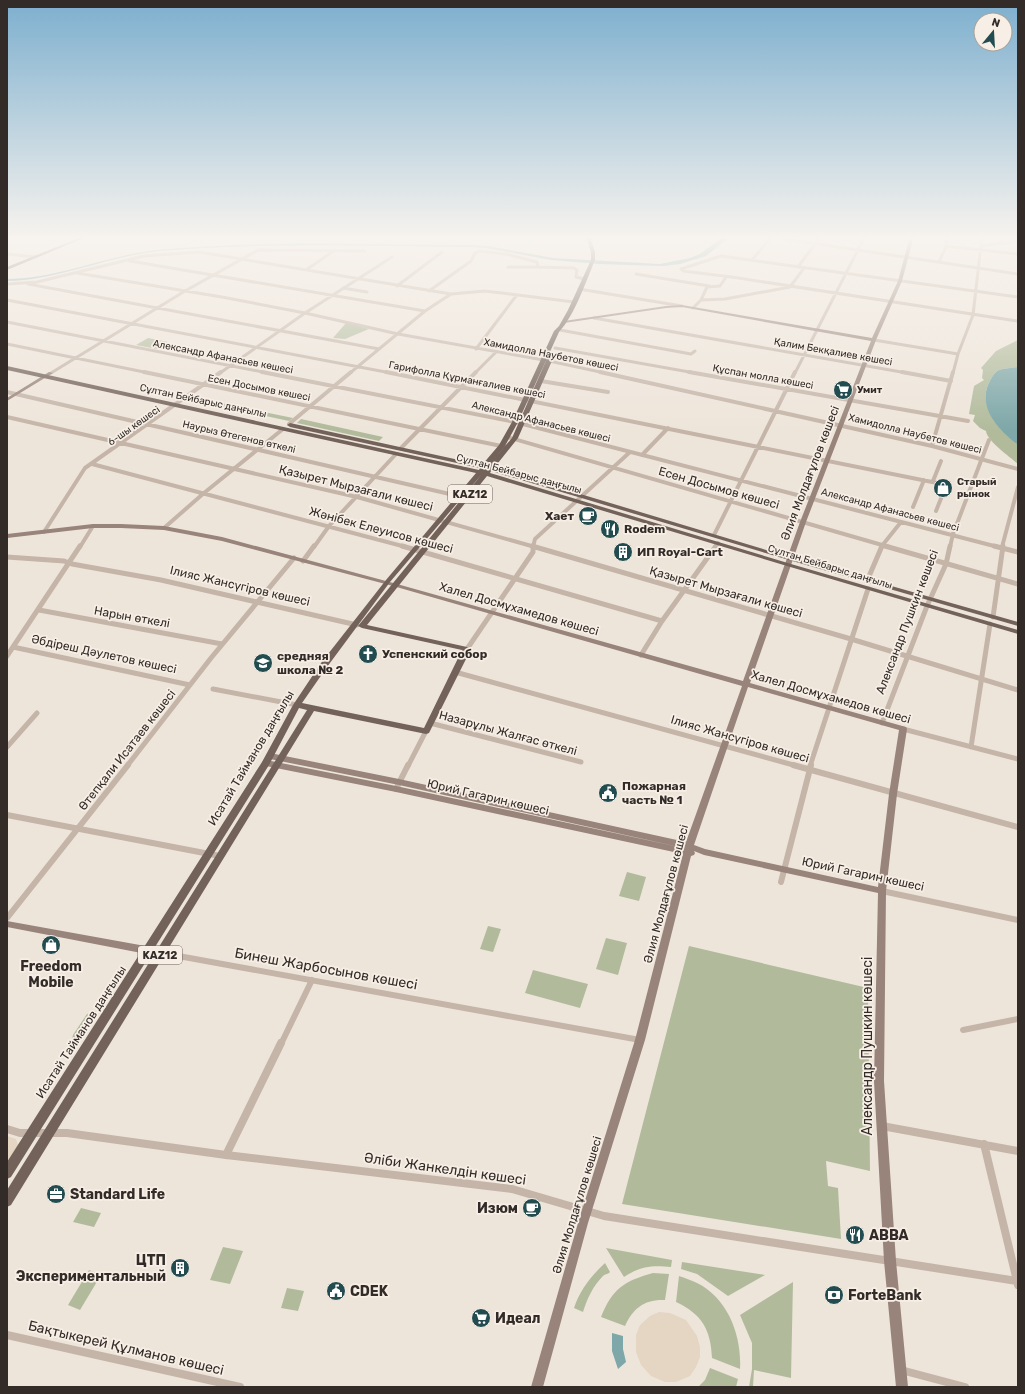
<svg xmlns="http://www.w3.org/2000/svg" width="1025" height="1394" font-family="Rubik,sans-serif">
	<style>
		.green { fill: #b1bb9c }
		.plaza { fill: #e5d5c3 }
		.water { fill: #7da7a8 }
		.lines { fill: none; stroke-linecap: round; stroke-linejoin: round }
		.street-far4 { stroke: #c5b5a8; stroke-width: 3 }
		.street-far3 { stroke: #c5b5a8; stroke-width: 4 }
		.street-far2 { stroke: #c5b5a8; stroke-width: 5 }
		.street-far1 { stroke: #c5b5a8; stroke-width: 6 }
		.street { stroke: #c5b5a8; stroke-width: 8 }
		.secondary { fill: #98847a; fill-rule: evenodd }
		.primary { fill: #73625a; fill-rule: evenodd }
		.labels { text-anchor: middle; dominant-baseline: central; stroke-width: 3.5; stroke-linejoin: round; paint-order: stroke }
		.far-street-label { font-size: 10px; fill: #322b27; stroke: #f7efe6 }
		.far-poi-label { font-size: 10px; font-weight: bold; fill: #322b27; stroke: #f7efe6; text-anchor: start }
		.shield { fill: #f7efe6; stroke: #6d6660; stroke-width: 1 }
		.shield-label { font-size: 11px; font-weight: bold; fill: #322b27 }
		.street-label { font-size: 12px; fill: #322b27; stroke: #f7efe6 }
		.poi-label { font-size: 12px; font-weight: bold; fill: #322b27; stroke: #f7efe6; text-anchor: start }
		.near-poi-label { font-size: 14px; font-weight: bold; fill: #322b27; stroke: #f7efe6; text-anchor: start }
		.near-street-label { font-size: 14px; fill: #322b27; stroke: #f7efe6 }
	</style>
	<rect width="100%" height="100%" fill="#eee5da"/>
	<path class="green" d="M346 323 369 329 345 339 333 338Z
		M148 338 168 342 157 349 136 345Z
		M1018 340V367C1012 368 1005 368 999 370 993 373 991 379 988 385 978 408 1001 431 1018 445V464C1009 456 987 441 986 431L980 428 973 421 975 415 969 414 974 386 984 380 982 378 983 370 981 368 996 351Z
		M197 398 293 418 289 421 190 400Z
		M301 419 383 437 379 441 297 423Z
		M627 872 646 877 639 901 619 896Z
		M488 926 501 929 493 952 480 949Z
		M606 938 627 943 618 975 596 969Z
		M689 946 868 988 870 1171 826 1161 828 1186 838 1188 841 1239 622 1204Z
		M533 970 588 984 580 1008 525 993Z
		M96 1011 75 1042 72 1039 73 1035 87 1014Z
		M81 1208 101 1213 94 1227 73 1222Z
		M223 1247 243 1251 230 1284 210 1280Z
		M606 1248 672 1260 671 1267C652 1265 641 1266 624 1277Z
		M682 1262 765 1275 728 1296 697 1274 681 1269Z
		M605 1263 610 1272C607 1275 607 1273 603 1276 593 1286 587 1299 583 1312L574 1308C580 1290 591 1276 605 1263Z
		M89 1270 101 1275 80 1310 68 1305Z
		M653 1273 669 1274 665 1300C645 1299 633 1308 625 1326L601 1317C612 1289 624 1281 653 1273Z
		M679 1276C685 1278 691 1280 697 1283 728 1298 742 1336 740 1369L712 1358C711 1330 702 1314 676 1302Z
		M793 1282 791 1378 754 1370 753 1387H749L752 1369V1343L740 1315Z
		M287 1288 304 1291 298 1311 281 1308Z
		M710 1368 738 1379 736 1387H698L705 1380Z"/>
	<path class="plaza" d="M7 1136 16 1139 18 1145 7 1162Z
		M659 1312 670 1313 686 1320 697 1336 700 1347V1357L696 1367 690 1376 676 1382H665L651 1376 641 1365 636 1352V1335L640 1325 650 1316Z"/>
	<path class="water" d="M724 236H731L706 256 680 264 663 266 600 264 551 260 486 248 471 247C367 246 262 242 159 251 108 256 59 280 7 281V279C58 279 107 255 158 250 262 240 368 245 472 245L488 246 553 258 660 264 690 258 700 254Z
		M1018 367V445C1000 431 978 409 988 385 991 379 993 373 999 370 1005 368 1012 368 1018 367Z
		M612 1333 623 1336V1349L626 1362 618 1369 612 1351Z"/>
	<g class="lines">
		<path class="street-far4" d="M588 237 654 236
			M771 237 1018 274
			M946 246 1018 254
			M982 246 1018 241
			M7 254 36 257
			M752 260 772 236
			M130 261 425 311
			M939 262 946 246 948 236
			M508 267H538
			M798 267 821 236
			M306 270 335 250
			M77 273 222 297 305 313 398 334 549 361 605 373
			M636 274 709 286
			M7 284 37 282 144 256 199 252 451 294 485 291 574 302
			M28 284 379 349
			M397 286 442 252
			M343 288 367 292
			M579 289 682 306
			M429 291 471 261 475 253 479 251 506 254 537 262 538 267 574 268 577 270 576 277 584 279
			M7 300 391 373
			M701 300 725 299 790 287 804 268
			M693 308 701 300 707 287 720 286 726 277
			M594 318 907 373
			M1017 321 732 277 683 271 681 269 721 256 1018 297
			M7 322 268 373
			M560 330 691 354 695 351
			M874 340 958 354
			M7 344 149 373
			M555 348 695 373
			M476 349 516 296
			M51 373 185 291 258 250 365 251
			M220 373 305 313 392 257
			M350 373 425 311 451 294
			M475 373 496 352
			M795 373 865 236
			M953 373 958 354 973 315 982 236"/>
		<path class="street-far3" d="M144 372 506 447
			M262 372 515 422 998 547
			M386 372 942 484 946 486 936 511
			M600 372 932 446 1018 469
			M689 372 968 421
			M902 372 951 381
			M541 381 608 392
			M7 392 467 498
			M7 417 357 497 535 547
			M289 424 351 372
			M507 437 889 547
			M932 446 953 372
			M401 448 476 372
			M642 455 668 428
			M92 464 406 547
			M933 481 941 461
			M913 507 924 480
			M164 528 204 493 283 429
			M44 532 85 468 221 372
			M714 535 795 372
			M80 547 93 526
			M314 547 329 526 396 454
			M533 547 535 539 630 452
			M715 547 718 543
			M881 547 901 522
			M950 547 953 534 989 440
			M1002 547 1018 487"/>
		<path class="street-far2" d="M402 546 662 621
			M532 546 851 639 1018 690
			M885 546 1018 584
			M994 546 1018 552
			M7 557 64 561 72 564 161 580 357 625
			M303 561 314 546
			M867 581 882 546
			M39 610 222 644
			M993 617 1003 546
			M13 647 190 685
			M467 649 533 552V546
			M641 655 662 621 716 546
			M7 656 80 546
			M455 672 797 766
			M213 689 297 705
			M430 723 581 762
			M882 723 927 606 946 564 950 546
			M903 729 1018 759
			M7 747 37 713
			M971 747 990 624
			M127 766 211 658 294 558
			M408 766 426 731
			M810 766 868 589"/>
		<path class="street-far1" d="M793 765 1018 827
			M396 789 408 765
			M7 815 220 856
			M781 882 811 765
			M882 891 1018 920
			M7 918 128 765
			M162 953 640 1040
			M963 1030 1018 1019
			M281 1044 312 980"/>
		<path class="street" d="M882 1126 1018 1151
			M7 1129 20 1133H67L226 1155 512 1189 604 1216 1017 1281
			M984 1144 1018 1285
			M226 1155 281 1043
			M7 1335 240 1387
			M901 1370 965 1387"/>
		<path class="secondary" d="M910 236H914L902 281 876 340 806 522 750 683 906 727 907 729 897 794 886 891 884 1081 896 1261 908 1387H896L884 1261 874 1081 878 893 704 855 694 851 695 853 694 855 691 856 645 1040 588 1223 543 1387H531L578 1223 635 1040 683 854 396 792 266 766 263 765 262 763 263 761 266 760 396 786 684 848 399 785 270 759 267 758 266 756 267 754 270 753 399 779 686 842 742 686 393 586 222 541 164 530 121 528H93L7 538V534L93 524H121L164 526 222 537 397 584 743 681 800 522 871 341 682 307 666 308 564 323 562 322 564 321 666 306 682 305 872 338 898 281ZM748 687 899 730 889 794 878 887 705 849 694 845Z
			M49 372 53 373 7 401V398Z
			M7 921 162 949 165 950 166 953 165 956 162 957 7 927Z"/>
		<path class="primary" d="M84 236H89L7 270V267Z
			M586 236H590L595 252V260C586 281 575 315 559 332L518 422 505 446 488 466 512 438 549 354 554 353 555 354 518 438 494 468 793 558 1018 622V626L789 560 491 471 490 473 791 564 1018 630V634L787 566 487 476 367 625 467 647 471 649 429 733 426 734 314 711 11 1205 7 1207V1190L307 710 299 708 269 765 11 1177 7 1179V1162L262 762 293 705 321 663 386 580 476 473 7 370V366L479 470 480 468 290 427 287 425 290 423 482 465 499 445 512 422 554 331 559 326 568 310 591 260V252ZM482 474 358 626 362 628 462 650 424 728 302 703 327 667 390 582Z"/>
	</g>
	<linearGradient id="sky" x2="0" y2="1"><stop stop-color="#7dafce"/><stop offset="0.55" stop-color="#f7f3ee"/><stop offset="1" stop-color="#f7f3ee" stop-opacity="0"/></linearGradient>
	<rect width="1025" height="431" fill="url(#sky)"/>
	<defs>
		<symbol id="supermarket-disc" viewBox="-11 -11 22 22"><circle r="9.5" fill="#224c4f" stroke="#f7efe6"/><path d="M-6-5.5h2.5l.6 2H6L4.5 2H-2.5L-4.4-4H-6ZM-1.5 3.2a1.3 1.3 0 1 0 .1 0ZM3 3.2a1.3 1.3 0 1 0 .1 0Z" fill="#fff"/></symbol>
		<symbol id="shop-disc" viewBox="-11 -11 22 22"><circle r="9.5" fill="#224c4f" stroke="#f7efe6"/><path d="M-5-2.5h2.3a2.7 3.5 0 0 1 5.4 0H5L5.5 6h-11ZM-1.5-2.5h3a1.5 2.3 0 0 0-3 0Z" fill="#fff"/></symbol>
		<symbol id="cafe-disc" viewBox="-11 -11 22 22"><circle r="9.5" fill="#224c4f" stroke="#f7efe6"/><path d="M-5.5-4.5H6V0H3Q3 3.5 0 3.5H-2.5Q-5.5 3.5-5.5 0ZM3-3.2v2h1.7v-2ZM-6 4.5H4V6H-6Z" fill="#fff"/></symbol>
		<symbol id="restaurant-disc" viewBox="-11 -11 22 22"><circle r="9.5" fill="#224c4f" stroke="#f7efe6"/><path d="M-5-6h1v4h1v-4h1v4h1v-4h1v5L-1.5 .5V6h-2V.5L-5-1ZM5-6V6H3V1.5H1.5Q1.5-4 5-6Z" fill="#fff"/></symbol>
		<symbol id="building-disc" viewBox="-11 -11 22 22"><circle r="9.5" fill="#224c4f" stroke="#f7efe6"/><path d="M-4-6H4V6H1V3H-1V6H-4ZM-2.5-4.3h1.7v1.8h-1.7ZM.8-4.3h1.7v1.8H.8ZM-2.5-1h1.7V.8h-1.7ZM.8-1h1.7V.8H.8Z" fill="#fff"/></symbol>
		<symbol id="church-disc" viewBox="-11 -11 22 22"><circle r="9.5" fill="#224c4f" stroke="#f7efe6"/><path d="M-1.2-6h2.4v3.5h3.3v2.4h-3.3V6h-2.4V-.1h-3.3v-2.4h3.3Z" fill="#fff"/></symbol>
		<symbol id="school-disc" viewBox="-11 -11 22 22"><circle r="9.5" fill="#224c4f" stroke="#f7efe6"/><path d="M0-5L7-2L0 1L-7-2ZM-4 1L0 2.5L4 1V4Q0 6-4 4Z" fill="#fff"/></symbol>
		<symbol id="civic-disc" viewBox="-11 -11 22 22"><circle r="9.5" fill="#224c4f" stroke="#f7efe6"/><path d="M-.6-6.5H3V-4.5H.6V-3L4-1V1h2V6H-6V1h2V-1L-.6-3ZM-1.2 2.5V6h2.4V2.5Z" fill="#fff"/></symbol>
		<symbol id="office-disc" viewBox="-11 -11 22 22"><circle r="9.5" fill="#224c4f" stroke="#f7efe6"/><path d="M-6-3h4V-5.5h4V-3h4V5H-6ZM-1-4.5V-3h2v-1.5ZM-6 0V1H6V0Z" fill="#fff"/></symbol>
		<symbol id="bank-disc" viewBox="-11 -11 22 22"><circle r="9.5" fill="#224c4f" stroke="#f7efe6"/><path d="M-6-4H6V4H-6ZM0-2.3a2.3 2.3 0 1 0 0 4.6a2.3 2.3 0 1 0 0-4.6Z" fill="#fff"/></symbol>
	</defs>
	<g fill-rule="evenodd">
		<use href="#supermarket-disc" x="832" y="379" width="22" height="22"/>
		<use href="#shop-disc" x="932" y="477" width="22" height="22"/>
		<use href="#cafe-disc" x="577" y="505" width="22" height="22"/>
		<use href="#restaurant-disc" x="599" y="518" width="22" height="22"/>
		<use href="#building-disc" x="612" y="541" width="22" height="22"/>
		<use href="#church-disc" x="357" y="643" width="22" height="22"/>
		<use href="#school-disc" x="252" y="652" width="22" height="22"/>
		<use href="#civic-disc" x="597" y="782" width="22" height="22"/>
		<use href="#shop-disc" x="40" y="934" width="22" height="22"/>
		<use href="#office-disc" x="45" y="1183" width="22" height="22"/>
		<use href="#cafe-disc" x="521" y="1197" width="22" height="22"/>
		<use href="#restaurant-disc" x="844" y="1224" width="22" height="22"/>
		<use href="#building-disc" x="169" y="1257" width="22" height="22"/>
		<use href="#civic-disc" x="325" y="1280" width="22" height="22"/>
		<use href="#bank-disc" x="823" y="1284" width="22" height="22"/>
		<use href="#supermarket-disc" x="470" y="1307" width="22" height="22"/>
	</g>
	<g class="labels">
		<g class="far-street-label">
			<text transform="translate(833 352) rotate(10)">Қалим Бекқалиев көшесі</text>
			<text transform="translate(551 355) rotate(11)">Хамидолла Наубетов көшесі</text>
			<text transform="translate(223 357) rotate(11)">Александр Афанасьев көшесі</text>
			<text transform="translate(763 377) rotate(10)">Құспан молла көшесі</text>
			<text transform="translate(467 380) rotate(11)">Гарифолла Құрманғалиев көшесі</text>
			<text transform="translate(259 388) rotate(11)">Есен Досымов көшесі</text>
			<text transform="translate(203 401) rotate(12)">Сұлтан Бейбарыс даңғылы</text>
			<text transform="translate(541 422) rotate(14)">Александр Афанасьев көшесі</text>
			<text transform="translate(134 426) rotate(-35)">6-шы көшесі</text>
			<text transform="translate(915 434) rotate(14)">Хамидолла Наубетов көшесі</text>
			<text transform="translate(239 437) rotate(13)">Наурыз Өтегенов өткелі</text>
			<text transform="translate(519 474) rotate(15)">Сұлтан Бейбарыс даңғылы</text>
			<text transform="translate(890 510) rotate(15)">Александр Афанасьев көшесі</text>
			<text transform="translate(830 567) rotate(17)">Сұлтан Бейбарыс даңғылы</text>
		</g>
		<g class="far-poi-label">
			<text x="857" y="390">Умит</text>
			<text x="957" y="482">Старый<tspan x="957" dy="12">рынок</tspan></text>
		</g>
		<g class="shield">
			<rect x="448" y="485" width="44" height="18" rx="3"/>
			<rect x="138" y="946" width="44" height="18" rx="3"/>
		</g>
		<g class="shield-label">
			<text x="470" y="494">KAZ12</text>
			<text x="160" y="955">KAZ12</text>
		</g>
		<g class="street-label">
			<text transform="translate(810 473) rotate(-69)">Әлия Молдағұлов көшесі</text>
			<text transform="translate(356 488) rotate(14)">Қазырет Мырзағали көшесі</text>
			<text transform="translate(719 488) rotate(16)">Есен Досымов көшесі</text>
			<text transform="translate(381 530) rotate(15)">Жәнібек Елеуисов көшесі</text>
			<text transform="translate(240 586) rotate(13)">Ілияс Жансүгіров көшесі</text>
			<text transform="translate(726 592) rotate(16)">Қазырет Мырзағали көшесі</text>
			<text transform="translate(519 609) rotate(16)">Халел Досмұхамедов көшесі</text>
			<text transform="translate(132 617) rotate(10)">Нарын өткелі</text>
			<text transform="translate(907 622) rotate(-69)">Александр Пушкин көшесі</text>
			<text transform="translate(104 654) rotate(12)">Әбдіреш Дәулетов көшесі</text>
			<text transform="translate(831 697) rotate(16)">Халел Досмұхамедов көшесі</text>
			<text transform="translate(508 733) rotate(15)">Назарұлы Жалғас өткелі</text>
			<text transform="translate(740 739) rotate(16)">Ілияс Жансүгіров көшесі</text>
			<text transform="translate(127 750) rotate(-52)">Өтепқали Исатаев көшесі</text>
			<text transform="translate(251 758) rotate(-59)">Исатай Тайманов даңғылы</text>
			<text transform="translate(488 797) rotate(13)">Юрий Гагарин көшесі</text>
			<text transform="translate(863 874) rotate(12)">Юрий Гагарин көшесі</text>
			<text transform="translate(666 894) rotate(-75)">Әлия Молдағұлов көшесі</text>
			<text transform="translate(81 1032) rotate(-57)">Исатай Тайманов даңғылы</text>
			<text transform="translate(577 1205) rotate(-73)">Әлия Молдағұлов көшесі</text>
		</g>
		<g class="poi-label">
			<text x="574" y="516" text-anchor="end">Хает</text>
			<text x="624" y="529">Rodem</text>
			<text x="637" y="552">ИП Royal-Cart</text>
			<text x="382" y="654">Успенский собор</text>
			<text x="277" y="656">cредняя<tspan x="277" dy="14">школа № 2</tspan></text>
			<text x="622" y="786">Пожарная<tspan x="622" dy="14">часть № 1</tspan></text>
		</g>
		<g class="near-poi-label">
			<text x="51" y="966" text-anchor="middle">Freedom<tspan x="51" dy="16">Mobile</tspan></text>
			<text x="70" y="1194">Standard Life</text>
			<text x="518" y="1208" text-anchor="end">Изюм</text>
			<text x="869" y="1235">ABBA</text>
			<text x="166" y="1260" text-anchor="end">ЦТП<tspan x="166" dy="16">Экспериментальный</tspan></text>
			<text x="350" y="1291">CDEK</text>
			<text x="848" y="1295">ForteBank</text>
			<text x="495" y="1318">Идеал</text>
		</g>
		<g class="near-street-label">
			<text transform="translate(326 969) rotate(10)">Бинеш Жарбосынов көшесі</text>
			<text transform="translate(867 1046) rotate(-90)">Александр Пушкин көшесі</text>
			<text transform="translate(445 1169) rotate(8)">Әліби Жанкелдін көшесі</text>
			<text transform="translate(126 1348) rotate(13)">Бақтыкерей Құлманов көшесі</text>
		</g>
	</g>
	<rect width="1025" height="1394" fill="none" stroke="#322b27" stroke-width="16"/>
	<g transform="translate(993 32) rotate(18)"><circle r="19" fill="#f7efe6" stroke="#a8a19a"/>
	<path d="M0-3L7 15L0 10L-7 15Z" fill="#224c4f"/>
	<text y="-6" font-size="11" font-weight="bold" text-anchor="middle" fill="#322b27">N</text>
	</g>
</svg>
